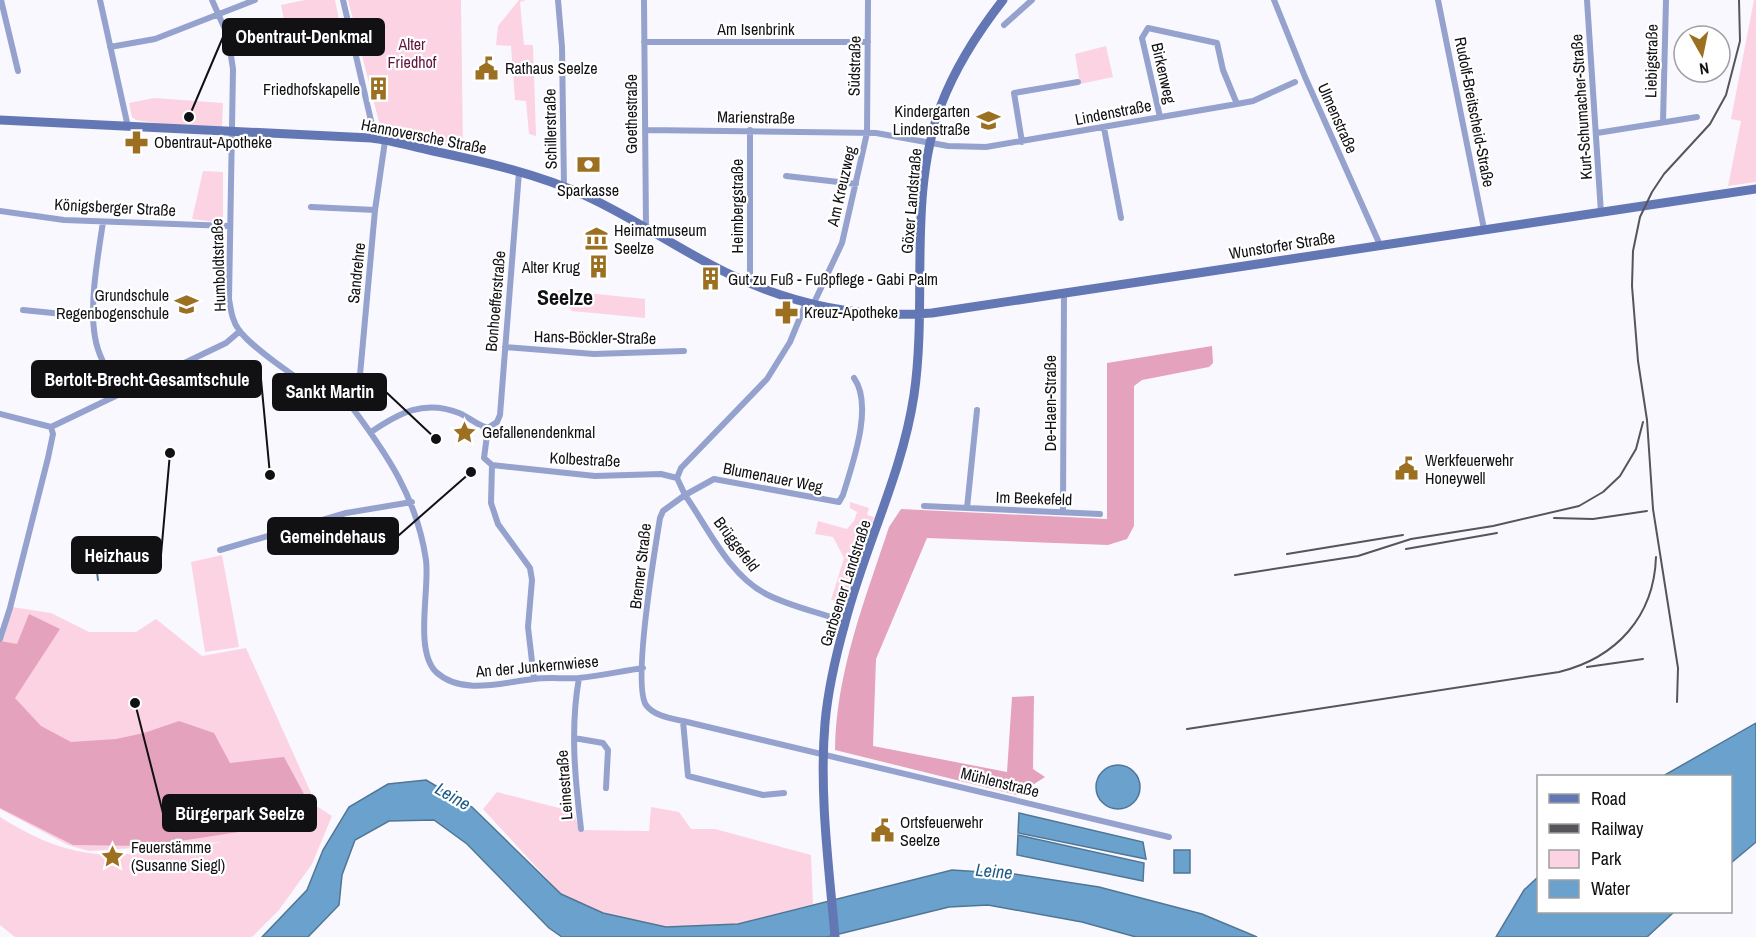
<svg xmlns="http://www.w3.org/2000/svg" width="1756" height="937" font-family="'Archivo Narrow',sans-serif">
	<style>
		.green { fill: #fcd3e2 }
		.forest { fill: #e5a2bc }
		.water { fill: #6ba2cd; stroke: #507695; stroke-width: 1.5 }
		.lines { fill: none; stroke-linecap: round; stroke-linejoin: round }
		.stream { stroke: #507695; stroke-width: 2 }
		.street { stroke: #94a2cd; stroke-width: 6 }
		.secondary { stroke: #6477b5; stroke-width: 9 }
		.rail { stroke: #565559; stroke-width: 2 }
		.labels { text-anchor: middle; dominant-baseline: central; stroke-width: 4.5; stroke-linejoin: round; paint-order: stroke }
		.street-label { font-size: 16px; fill: #111013; stroke: #fff }
		.park-label { font-size: 16px; fill: #60133b; stroke: #fff }
		.poi-label { font-size: 16px; fill: #111013; stroke: #fff; text-anchor: start }
		.water-label { font-size: 18px; font-style: italic; fill: #1d5b86; stroke: #fff }
		.district-label { font-size: 22px; font-weight: bold; fill: #111013; stroke: #fff }
		.leader { fill: none; stroke: #111013; stroke-width: 2 }
		.callout-dot { fill: #111013; stroke: #fff; stroke-width: 2 }
		.callout { fill: #111013; stroke: #111013; stroke-width: 2 }
		.callout-label { font-size: 18px; text-anchor: middle; font-weight: bold; fill: #fff }
	</style>
	<rect width="100%" height="100%" fill="#faf8ff"/>
	<path class="green" d="M305 0H335L342 35 289 46 281 5Z
		M348 0H461L463 149 381 130Z
		M519 0H526L520 2 524 45H533L536 136 529 134 526 101 515 100 511 46 496 45 498 26Z
		M1754 0H1756V182L1728 186 1741 121 1731 119Z
		M1106 46 1113 77 1080 84 1075 54Z
		M154 98 223 103 222 127 176 126 136 120 132 117 129 103Z
		M203 171 223 172V223L192 219Z
		M558 290 645 299V318L572 311 567 305 557 304Z
		M850 502 869 508 867 515 874 517 847 593 839 600H831L844 558 833 537 815 534 818 521 847 529 854 521 857 512 850 508Z
		M222 555 239 647 205 652 191 562Z
		M12 607 51 613 89 632H136L156 619 202 656 246 648 311 793 314 801 308 811 318 807 332 816 312 864 279 910 252 937H15L0 925V817C27 834 57 849 89 853 119 858 191 849 221 842L89 851 68 845 0 809V637L4 638Z
		M497 792 574 812 579 830 649 831 651 807 679 812 691 829H715L811 855 813 904 738 924 666 927 603 913 561 894 483 809Z"/>
	<path class="forest" d="M1212 346 1213 363 1209 367 1142 380 1134 386V526L1127 539 1108 545 927 538 876 659 873 746 1007 772 1012 697 1034 696 1033 769 1045 777 1017 795 835 750C836 672 865 600 889 527L901 509 1107 519V363Z
		M29 614 60 629 15 698 41 726 71 742 116 739 144 733 179 721 214 733 230 763 284 757 304 794 255 817 252 830 147 846 73 845 0 808V641L17 644Z"/>
	<path class="water" d="M1756 723V842L1731 863 1730 776H1663Z
		M1096 787a22 22 0 1 1 44 0a22 22 0 1 1-44 0Z
		M426 780 472 807 561 894 603 913 666 927 738 924 952 870 1014 874 1099 887 1202 914 1257 937H1136L1082 922 988 905 949 907 827 937H562L549 928 467 844 434 820 389 821 355 840 342 875 339 905 308 937H262L307 890 323 850 349 807 388 784Z
		M1019 813 1143 842 1146 859 1018 833Z
		M1018 835 1144 863 1143 881 1017 855Z
		M1174 850H1190V873H1174Z
		M1538 877V912H1674L1647 937H1496L1524 890Z"/>
	<g class="lines">
		<path class="stream" d="M98 580 97 572 90 571 91 564 98 559 114 555"/>
		<path class="street" d="M1 0 18 71
			M100 0 128 127
			M212 0 228 36 233 69 229 299C231 310 232 321 239 330 252 349 330 404 351 406
			M343 0 375 138
			M558 0 562 47 564 187
			M644 0 646 227
			M1274 0 1305 77 1380 245
			M1438 0 1484 229
			M1587 0 1601 213
			M1004 25 1032 0
			M644 42H868
			M110 47 155 39 255 0
			M1160 117 1142 38 1148 28 1217 43 1223 70 1237 104
			M1663 122 1666 0
			M1104 128 1121 218
			M645 130 876 133 948 146 986 147 1237 104 1253 101 1295 82
			M750 130V283
			M1597 133 1697 117
			M1022 142 1014 93 1078 82
			M786 176 856 184
			M311 207 375 210
			M0 211 64 220 229 226
			M103 222C98 256 89 304 95 337 98 357 110 375 120 392
			M806 303 790 342 767 379 681 468 677 478 685 495 663 511 660 518C655 549 632 683 646 705 654 716 670 718 683 721L1169 837
			M813 305 842 243 867 133 868 0
			M23 310 93 317
			M505 347 594 354 684 351
			M351 406C387 454 417 498 426 560 430 588 414 650 436 672 462 696 504 682 534 679 549 677 564 679 579 678 600 676 622 671 643 668
			M351 406 358 397 375 210 385 141
			M0 414 51 427 226 343 240 331
			M488 428 484 458 492 465 491 503 498 524 530 568 532 580 528 627 534 679
			M488 428 497 422 500 415 519 172
			M371 432C399 413 424 399 459 413 469 417 478 426 488 428
			M492 465 595 476 661 474 677 478
			M924 506 1100 514
			M967 508 977 410
			M1063 512 1064 294
			M220 550 346 513 412 502
			M845 622C819 612 791 607 766 594 729 575 708 528 685 495L714 479 839 502 843 495C852 465 874 406 854 378
			M0 639 10 608 48 458 53 434 51 427
			M579 678C570 728 575 779 581 829
			M683 721 688 776 763 795 784 793
			M574 738 603 743 608 750 606 788"/>
		<path class="secondary" d="M0 120 371 138C392 140 413 147 433 151 485 162 538 174 586 196 634 218 678 249 725 272 790 304 861 319 932 313L1756 189
			M835 937C829 867 819 794 825 723 828 689 836 655 845 623 865 545 902 475 914 395 928 299 907 197 941 105 956 66 978 32 1003 0"/>
		<path class="rail" d="M1554 518 1593 519 1647 511
			M1406 549 1497 533
			M1287 554 1403 535
			M1235 575 1358 556 1411 539 1493 526 1579 506 1603 492 1620 476 1636 449 1643 422
			M1587 667 1643 659
			M1677 702 1678 668 1653 509 1647 420 1638 361 1632 286 1633 251 1640 217 1652 192 1664 174 1710 124 1726 95 1740 41 1739 0
			M1187 729 1559 672C1616 658 1654 617 1656 557"/>
	</g>
	<defs>
		<symbol id="civic-bare" viewBox="-9 -9 18 18"><path d="M-.6-6.5H3V-4.5H.6V-3L4-1V1h2V6H-6V1h2V-1L-.6-3ZM-1.2 2.5V6h2.4V2.5Z" fill="#9c7020" stroke="#fff" stroke-width="2.5" paint-order="stroke"/></symbol>
		<symbol id="building-bare" viewBox="-9 -9 18 18"><path d="M-4-6H4V6H1V3H-1V6H-4ZM-2.5-4.3h1.7v1.8h-1.7ZM.8-4.3h1.7v1.8H.8ZM-2.5-1h1.7V.8h-1.7ZM.8-1h1.7V.8H.8Z" fill="#9c7020" stroke="#fff" stroke-width="2.5" paint-order="stroke"/></symbol>
		<symbol id="school-bare" viewBox="-9 -9 18 18"><path d="M0-5L7-2L0 1L-7-2ZM-4 1L0 2.5L4 1V4Q0 6-4 4Z" fill="#9c7020" stroke="#fff" stroke-width="2.5" paint-order="stroke"/></symbol>
		<symbol id="pharmacy-bare" viewBox="-9 -9 18 18"><path d="M-2-6h4v4h4v4h-4v4h-4v-4h-4v-4h4Z" fill="#9c7020" stroke="#fff" stroke-width="2.5" paint-order="stroke"/></symbol>
		<symbol id="bank-bare" viewBox="-9 -9 18 18"><path d="M-6-4H6V4H-6ZM0-2.3a2.3 2.3 0 1 0 0 4.6a2.3 2.3 0 1 0 0-4.6Z" fill="#9c7020" stroke="#fff" stroke-width="2.5" paint-order="stroke"/></symbol>
		<symbol id="museum-bare" viewBox="-9 -9 18 18"><path d="M0-6L6-3V-2H-6V-3ZM-5-1h2V3h-2ZM-1-1h2V3h-2ZM3-1h2V3H3ZM-6 4H6V6H-6Z" fill="#9c7020" stroke="#fff" stroke-width="2.5" paint-order="stroke"/></symbol>
		<symbol id="sight-bare" viewBox="-9 -9 18 18"><path d="M0-6L1.8-2.2L6-1.7L2.9 1.2L3.7 5.4L0 3.3L-3.7 5.4L-2.9 1.2L-6-1.7L-1.8-2.2Z" fill="#9c7020" stroke="#fff" stroke-width="2.5" paint-order="stroke"/></symbol>
	</defs>
	<g fill-rule="evenodd">
		<use href="#civic-bare" x="470" y="52" width="33" height="33"/>
		<use href="#building-bare" x="362" y="72" width="33" height="33"/>
		<use href="#school-bare" x="972" y="104" width="33" height="33"/>
		<use href="#pharmacy-bare" x="120" y="126" width="33" height="33"/>
		<use href="#bank-bare" x="572" y="148" width="33" height="33"/>
		<use href="#museum-bare" x="580" y="222" width="33" height="33"/>
		<use href="#building-bare" x="582" y="250" width="33" height="33"/>
		<use href="#building-bare" x="694" y="262" width="33" height="33"/>
		<use href="#school-bare" x="170" y="288" width="33" height="33"/>
		<use href="#pharmacy-bare" x="770" y="296" width="33" height="33"/>
		<use href="#sight-bare" x="448" y="416" width="33" height="33"/>
		<use href="#civic-bare" x="1390" y="452" width="33" height="33"/>
		<use href="#civic-bare" x="866" y="814" width="33" height="33"/>
		<use href="#sight-bare" x="96" y="840" width="33" height="33"/>
	</g>
	<g class="labels">
		<g class="street-label">
			<text x="756" y="29">Am Isenbrink</text>
			<text transform="translate(1651 61) rotate(-89)">Liebigstraße</text>
			<text transform="translate(854 66) rotate(-89)">Südstraße</text>
			<text transform="translate(1164 73) rotate(77)">Birkenweg</text>
			<text transform="translate(1581 107) rotate(-94)">Kurt-Schumacher-Straße</text>
			<text transform="translate(1113 112) rotate(-11)">Lindenstraße</text>
			<text transform="translate(1475 112) rotate(79)">Rudolf-Breitscheid-Straße</text>
			<text transform="translate(631 114) rotate(-90)">Goethestraße</text>
			<text transform="translate(756 117) rotate(1)">Marienstraße</text>
			<text transform="translate(1338 118) rotate(66)">Ulmenstraße</text>
			<text transform="translate(550 129) rotate(-91)">Schillerstraße</text>
			<text transform="translate(424 136) rotate(11)">Hannoversche Straße</text>
			<text transform="translate(841 186) rotate(-77)">Am Kreuzweg</text>
			<text transform="translate(911 201) rotate(-85)">Göxer Landstraße</text>
			<text transform="translate(737 206) rotate(-90)">Heimbergstraße</text>
			<text transform="translate(115 207) rotate(3)">Königsberger Straße</text>
			<text transform="translate(1282 245) rotate(-9)">Wunstorfer Straße</text>
			<text transform="translate(218 265) rotate(-92)">Humboldtstraße</text>
			<text transform="translate(356 273) rotate(-84)">Sandrehre</text>
			<text transform="translate(495 301) rotate(-85)">Bonhoefferstraße</text>
			<text transform="translate(595 337) rotate(1)">Hans-Böckler-Straße</text>
			<text transform="translate(1050 403) rotate(-90)">De-Haen-Straße</text>
			<text transform="translate(585 459) rotate(3)">Kolbestraße</text>
			<text transform="translate(773 477) rotate(11)">Blumenauer Weg</text>
			<text transform="translate(1034 498) rotate(2)">Im Beekefeld</text>
			<text transform="translate(737 544) rotate(53)">Brüggefeld</text>
			<text transform="translate(640 566) rotate(-83)">Bremer Straße</text>
			<text transform="translate(845 583) rotate(-72)">Garbsener Landstraße</text>
			<text transform="translate(537 666) rotate(-5)">An der Junkernwiese</text>
			<text transform="translate(1000 782) rotate(14)">Mühlenstraße</text>
			<text transform="translate(564 785) rotate(-94)">Leinestraße</text>
		</g>
		<g class="park-label">
			<text x="412" y="44">Alter<tspan x="412" dy="18">Friedhof</tspan></text>
		</g>
		<g class="poi-label">
			<text x="505" y="68">Rathaus Seelze</text>
			<text x="360" y="89" text-anchor="end">Friedhofskapelle</text>
			<text x="970" y="111" text-anchor="end">Kindergarten<tspan x="970" dy="18">Lindenstraße</tspan></text>
			<text x="154" y="142">Obentraut-Apotheke</text>
			<text x="588" y="190" text-anchor="middle">Sparkasse</text>
			<text x="614" y="230">Heimatmuseum<tspan x="614" dy="18">Seelze</tspan></text>
			<text x="580" y="267" text-anchor="end">Alter Krug</text>
			<text x="728" y="279">Gut zu Fuß - Fußpflege - Gabi Palm</text>
			<text x="169" y="295" text-anchor="end">Grundschule<tspan x="169" dy="18">Regenbogenschule</tspan></text>
			<text x="804" y="312">Kreuz-Apotheke</text>
			<text x="482" y="432">Gefallenendenkmal</text>
			<text x="1425" y="460">Werkfeuerwehr<tspan x="1425" dy="18">Honeywell</tspan></text>
			<text x="900" y="822">Ortsfeuerwehr<tspan x="900" dy="18">Seelze</tspan></text>
			<text x="131" y="847">Feuerstämme<tspan x="131" dy="18">(Susanne Siegl)</tspan></text>
		</g>
		<g class="water-label">
			<text transform="translate(453 796) rotate(30)">Leine</text>
			<text transform="translate(994 871) rotate(5)">Leine</text>
		</g>
		<g class="district-label">
			<text x="565" y="297">Seelze</text>
		</g>
	</g>
	<path class="leader" d="M189 117L223 37M270 475L261 379M436 439L386 392M471 472L398 536M170 453L161 555M135 703L163 813"/>
	<g class="callout-dot">
		<circle cx="189" cy="117" r="6"/>
		<circle cx="270" cy="475" r="6"/>
		<circle cx="436" cy="439" r="6"/>
		<circle cx="471" cy="472" r="6"/>
		<circle cx="170" cy="453" r="6"/>
		<circle cx="135" cy="703" r="6"/>
	</g>
	<g class="callout">
		<rect x="223" y="19" width="161" height="36" rx="6"/>
		<rect x="32" y="361" width="229" height="36" rx="6"/>
		<rect x="273" y="374" width="113" height="36" rx="6"/>
		<rect x="268" y="518" width="130" height="36" rx="6"/>
		<rect x="72" y="537" width="89" height="36" rx="6"/>
		<rect x="163" y="795" width="153" height="36" rx="6"/>
	</g>
	<g class="callout-label">
		<text x="304" y="43">Obentraut-Denkmal</text>
		<text x="147" y="386">Bertolt-Brecht-Gesamtschule</text>
		<text x="330" y="398">Sankt Martin</text>
		<text x="333" y="543">Gemeindehaus</text>
		<text x="117" y="562">Heizhaus</text>
		<text x="240" y="820">Bürgerpark Seelze</text>
	</g>
	<rect x="1537" y="775" width="195" height="138" fill="#ffffff" stroke="#a09fa1" stroke-width="1.5"/>
	<rect x="1549" y="794" width="30" height="9" fill="#6477b5" stroke="#a09fa1" stroke-width="1.5"/>
	<text x="1591" y="805" font-size="18" fill="#111013">Road</text>
	<rect x="1549" y="824" width="30" height="9" fill="#565559" stroke="#a09fa1" stroke-width="1.5"/>
	<text x="1591" y="835" font-size="18" fill="#111013">Railway</text>
	<rect x="1549" y="850" width="30" height="18" fill="#fcd3e2" stroke="#a09fa1" stroke-width="1.5"/>
	<text x="1591" y="865" font-size="18" fill="#111013">Park</text>
	<rect x="1549" y="880" width="30" height="18" fill="#6ba2cd" stroke="#a09fa1" stroke-width="1.5"/>
	<text x="1591" y="895" font-size="18" fill="#111013">Water</text>
	<g transform="translate(1702 54) rotate(171)"><circle r="28" fill="#ffffff" stroke="#a09fa1" stroke-width="1.5"/>
	<path d="M0-4.5L10 22L0 15L-10 22Z" fill="#9c7020"/>
	<text y="-9" font-size="16" font-weight="bold" text-anchor="middle" fill="#111013">N</text>
	</g>
</svg>
